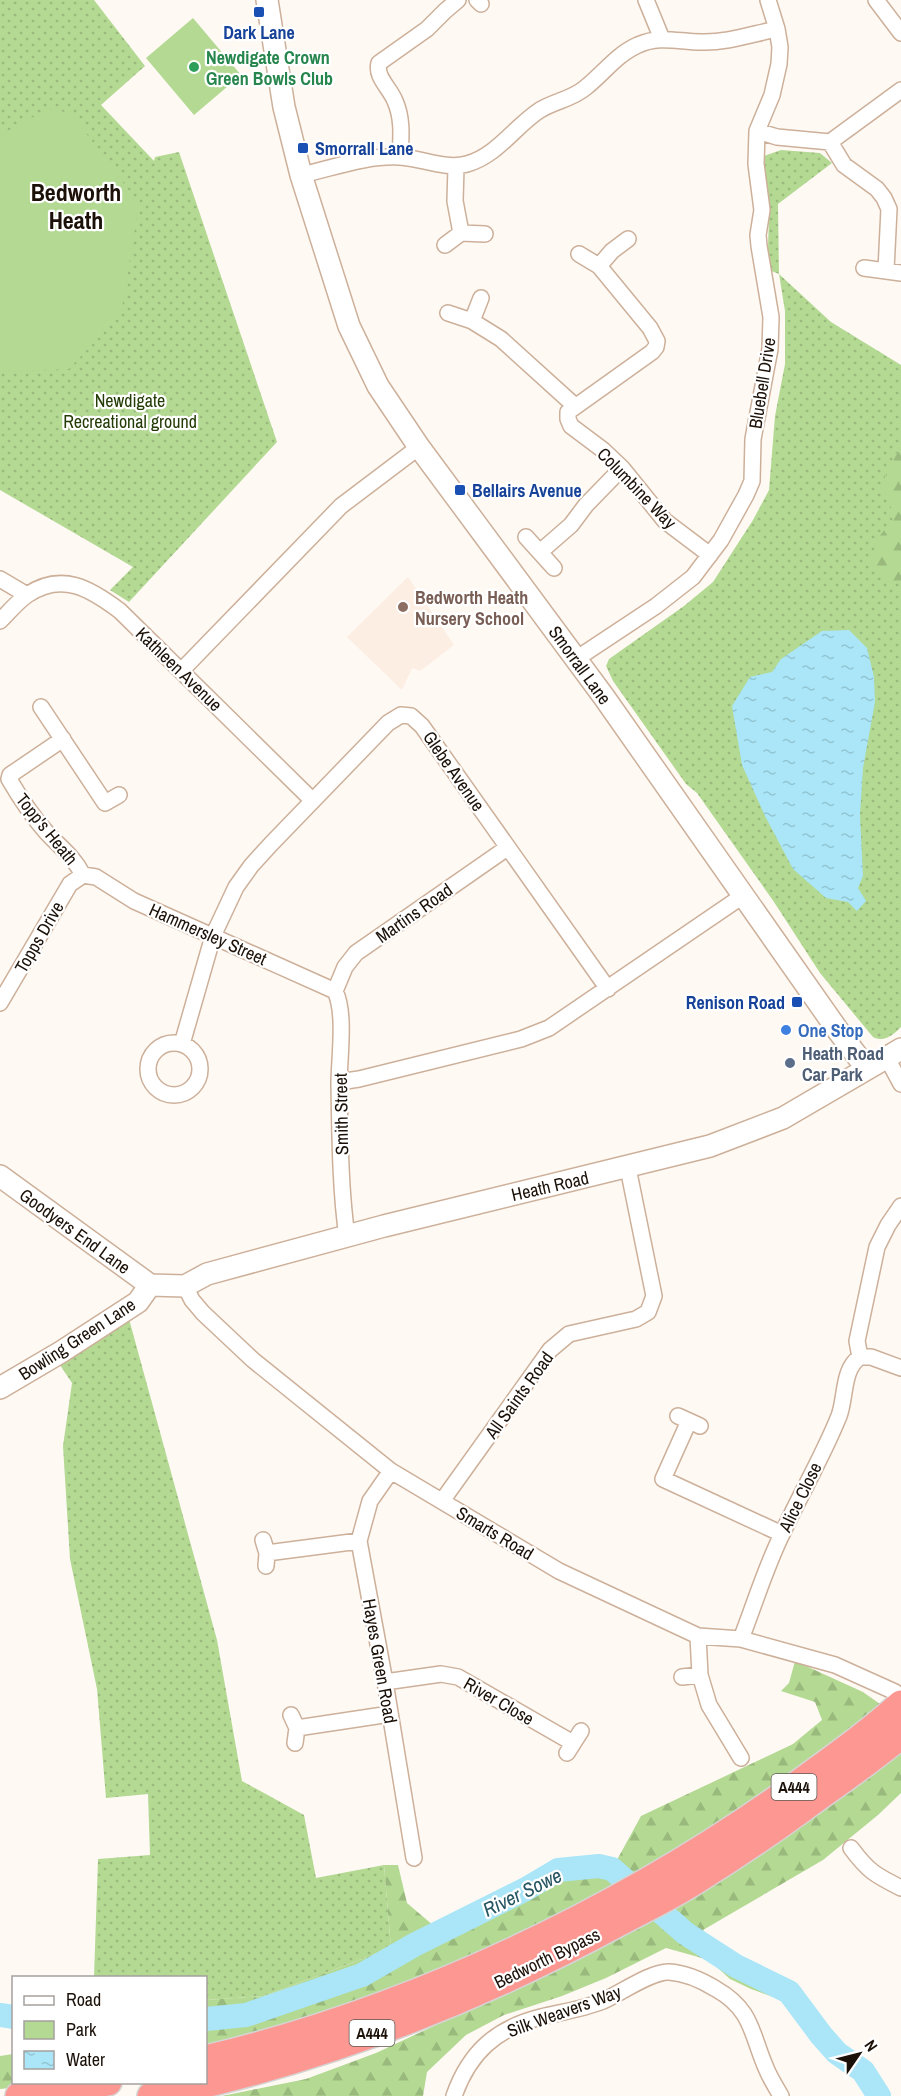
<svg xmlns="http://www.w3.org/2000/svg" width="901" height="2096" font-family="'Archivo Narrow',sans-serif">
	<style>
		.built { fill: #fdeee3 }
		.green { fill: url(#green-dots) }
		.forest { fill: url(#forest-firs) }
		.pitch { fill: #b3d993 }
		.water { fill: url(#water-ripples) }
		.lines { fill: none; stroke-linecap: round; stroke-linejoin: round }
		.river { stroke: #aae6f7; stroke-width: 24 }
		.street-casing { stroke: #cdb09a; stroke-width: 18 }
		.secondary-casing { stroke: #cdb09a; stroke-width: 24 }
		.highway-casing { stroke: #d6d4d3; stroke-width: 30 }
		.street { stroke: #fff; stroke-width: 15 }
		.secondary { stroke: #fff; stroke-width: 21 }
		.highway { stroke: #fc9792; stroke-width: 27 }
		.transit-dot { fill: #1a4fb4; stroke: #fff; stroke-width: 2 }
		.leisure-dot { fill: #2e9e5b; stroke: #fff; stroke-width: 2 }
		.education-dot { fill: #8d6e63; stroke: #fff; stroke-width: 2 }
		.shop-dot { fill: #3f7fe0; stroke: #fff; stroke-width: 2 }
		.service-dot { fill: #5c6f8a; stroke: #fff; stroke-width: 2 }
		.labels { text-anchor: middle; dominant-baseline: central; stroke-width: 4.5; stroke-linejoin: round; paint-order: stroke }
		.shield { fill: #fff; stroke: #5f5853; stroke-width: 1.5 }
		.shield-label { font-size: 16px; font-weight: bold; fill: #1b1109 }
		.transit-label { font-size: 18px; font-weight: bold; fill: #164399; stroke: #fff; text-anchor: start }
		.leisure-label { font-size: 18px; font-weight: bold; fill: #27864d; stroke: #fff; text-anchor: start }
		.street-label { font-size: 18px; fill: #1b1109; stroke: #fff }
		.park-label { font-size: 18px; fill: #233c05; stroke: #fff }
		.education-label { font-size: 18px; font-weight: bold; fill: #785e54; stroke: #fff; text-anchor: start }
		.shop-label { font-size: 18px; font-weight: bold; fill: #366cbe; stroke: #fff; text-anchor: start }
		.service-label { font-size: 18px; font-weight: bold; fill: #4e5e75; stroke: #fff; text-anchor: start }
		.water-label { font-size: 20px; font-style: italic; fill: #275663; stroke: #fff }
		.district-label { font-size: 24px; font-weight: bold; fill: #1b1109; stroke: #fff }
	</style>
	<defs>
		<pattern id="green-dots" width="8" height="8" patternUnits="userSpaceOnUse" patternTransform="scale(1.5)"><rect width="8" height="8" fill="#b3d993"/><path d="M2 2h.1M6 6h.1" fill="none" stroke="#99b97d" stroke-width="1.8" stroke-linecap="round"/></pattern>
		<pattern id="forest-firs" width="22" height="20" patternUnits="userSpaceOnUse" patternTransform="scale(1.5)"><rect width="22" height="20" fill="#b3d993"/><path d="M5 1l3.5 6h-7zM16 11l3.5 6h-7z" fill="#99b97d"/></pattern>
		<pattern id="water-ripples" width="26" height="14" patternUnits="userSpaceOnUse" patternTransform="scale(1.5)"><rect width="26" height="14" fill="#aae6f7"/><path d="M2 4q2-2 4 0t4 0M15 11q2-2 4 0t4 0" fill="none" stroke="#92c4d2"/></pattern>
	</defs>
	<rect width="100%" height="100%" fill="#fff9f4"/>
	<path class="built" d="M408 577 454 645 420 671 412 668 402 690 347 637Z"/>
	<path class="green" d="M0 0H94L145 66 101 105 154 161 155 157 179 152 277 442 129 602 110 590 133 567 0 490Z
		M781 150 820 153 832 163 778 204 779 274 831 322 901 365V1027C893 1035 884 1043 873 1037L820 973 774 902 697 793 686 784 613 681 606 666 609 659 684 606 713 582 753 520 769 490 775 416 785 364V311L779 274 769 270C766 245 771 219 768 194 767 181 761 170 764 156Z
		M129 1319 217 1640 242 1781 304 1815 316 1878 384 1865 391 1948 264 1996 206 2000V1978L94 1977 98 1859 150 1855 148 1794 106 1798 97 1689 70 1559 63 1446 72 1383 58 1362Z"/>
	<path class="forest" d="M901 447V582C886 586 879 571 871 560L878 538 895 517 882 487 888 467Z
		M795 1661 863 1692 880 1704 803 1770 648 1868 529 1929 380 1995 281 2029 206 2047V2000L264 1996 391 1948 384 1865H398L407 1903 441 1932 526 1889 558 1870 599 1866 612 1869 641 1816 793 1744 822 1720 815 1702 781 1691 789 1683Z
		M901 1752V1793L878 1815 823 1860 703 1930C725 1965 746 1967 782 1979L783 1995 773 1997 751 1989 730 1979 709 1960 666 1948 606 1978 562 1996 504 2015 466 2035 427 2072 423 2096H222L306 2079 376 2053 601 1948 729 1876Z
		M13 2054 14 2082 62 2083 0 2089V2056Z"/>
	<path class="pitch" d="M193 18 241 75 194 115 146 58Z
		M48 109 71 113 139 204 121 314 69 369 3 371 0 369V135Z"/>
	<path class="water" d="M849 630 867 648 874 677 875 702 863 768 860 815 863 876 858 888 866 901 857 911 848 902 826 898 793 869 765 816 742 765 732 706 750 677 772 672 781 659 822 631Z"/>
	<g class="lines">
		<path class="river" d="M0 2015 14 2017
			M206 2019 246 2015 362 1975 414 1945 526 1889 558 1870 599 1866 612 1869 685 1933 736 1966 789 1992 821 2035 837 2053 863 2071 879 2096"/>
		<defs>
			<path id="street" d="M477 0 481 4
				M646 0 662 39
				M876 0 901 33
				M757 131 777 137 830 142 901 90
				M830 142 844 165 877 189 884 198 889 209 886 270
				M400 157C401 137 403 119 395 101 390 88 375 77 379 63L427 29 445 11 458 0
				M456 167 455 201 461 233
				M301 175C333 168 367 155 400 157 422 158 445 170 467 164 498 155 515 126 540 110 555 101 572 99 585 88 603 74 617 54 638 45 659 35 679 42 701 42 726 43 752 34 777 29
				M445 245 461 233 485 234
				M579 254 599 266 650 328 657 341 656 347 652 352 568 412V419L571 426 603 450 622 468 665 521 710 555
				M599 266 612 251 628 239
				M864 268 901 273
				M448 313 472 321 501 339 575 406
				M472 321 481 298
				M526 537 554 568
				M540 552 571 525 586 505 622 468
				M0 579 27 595
				M0 621C9 612 17 602 27 595 62 571 91 589 120 611L312 800
				M576 659 656 606 693 577 721 540 746 495 752 481 753 439 770 349 771 317 759 246 758 235 762 210 756 164 757 131 772 95 779 64 780 47 777 29 768 0
				M182 670 341 506 419 447
				M41 707 105 803 119 795
				M63 739 10 775 9 779C20 798 32 816 47 833 60 847 74 857 83 875
				M335 991C346 1013 339 1059 339 1084 340 1135 340 1187 347 1237
				M335 991 345 967 356 953 507 848
				M0 1003 70 884 83 875 96 877 134 901 335 991
				M148 1069a26 26 0 1 1 52 0a26 26 0 1 1-52 0Z
				M182 1044 213 936 236 887 251 866 271 844 388 723 401 715 411 716 422 726 608 989
				M887 1058 901 1084
				M339 1082 359 1079 521 1039 549 1028 744 895
				M185 1286 192 1300 203 1313 253 1360 391 1471 559 1571 698 1636 741 1639 835 1665 895 1692
				M860 1357H871L901 1368
				M678 1416 700 1426
				M689 1421 663 1479 782 1534
				M391 1471 370 1501 359 1541 385 1682 414 1858
				M442 1501 550 1350 569 1334 636 1319 648 1312 654 1296 628 1168
				M263 1540 267 1553 266 1566
				M267 1553 359 1541
				M698 1636 700 1675 709 1705 741 1758
				M741 1639C755 1603 766 1566 783 1532 801 1493 823 1456 839 1416 846 1398 842 1369 860 1357L857 1341 877 1247 888 1225 901 1206
				M682 1677 700 1675
				M385 1682 441 1674 458 1677 573 1743
				M291 1715 297 1728 295 1743
				M297 1728 390 1714
				M567 1753 581 1731
				M851 1848C868 1871 875 1875 901 1888
				M454 2096C469 2053 496 2028 541 2017 562 2012 583 2009 603 2001 619 1994 652 1971 669 1972 685 1973 703 1981 716 1989 753 2010 751 2034 766 2068 770 2078 776 2087 781 2096"/>
			<path id="secondary" d="M267 0 284 107 301 175 349 326 378 386 419 447 604 697 839 1032 867 1069
				M0 1176 150 1285
				M150 1285 185 1286 207 1274 384 1226 710 1146 783 1118 901 1049
				M0 1388 61 1352 138 1302 150 1285"/>
			<path id="highway" d="M206 2059C412 2010 617 1913 790 1790 828 1762 866 1736 901 1704
				M19 2096 108 2082
				M151 2096C314 2063 472 2002 618 1923 644 1909 672 1896 698 1879 733 1857 769 1833 803 1808 836 1784 870 1761 901 1735"/>
		</defs>
		<use href="#street" class="street-casing"/>
		<use href="#secondary" class="secondary-casing"/>
		<use href="#highway" class="highway-casing"/>
		<use href="#street" class="street"/>
		<use href="#secondary" class="secondary"/>
		<use href="#highway" class="highway"/>
	</g>
	<g class="transit-dot">
		<rect x="253" y="6" width="12" height="12" rx="3"/>
		<rect x="297" y="142" width="12" height="12" rx="3"/>
		<rect x="454" y="484" width="12" height="12" rx="3"/>
		<rect x="791" y="996" width="12" height="12" rx="3"/>
	</g>
	<circle class="leisure-dot" cx="194" cy="67" r="6"/>
	<circle class="education-dot" cx="403" cy="607" r="6"/>
	<circle class="shop-dot" cx="786" cy="1030" r="6"/>
	<circle class="service-dot" cx="790" cy="1063" r="6"/>
	<g class="labels">
		<g class="shield">
			<rect x="771.5" y="1774" width="45" height="26" rx="4.5"/>
			<rect x="349.5" y="2020" width="45" height="26" rx="4.5"/>
		</g>
		<g class="shield-label">
			<text x="794" y="1787">A444</text>
			<text x="372" y="2033">A444</text>
		</g>
		<g class="transit-label">
			<text x="259" y="32" text-anchor="middle">Dark Lane</text>
			<text x="315" y="148">Smorrall Lane</text>
			<text x="472" y="490">Bellairs Avenue</text>
			<text x="785" y="1002" text-anchor="end">Renison Road</text>
		</g>
		<g class="leisure-label">
			<text x="206" y="57">Newdigate Crown<tspan x="206" dy="21">Green Bowls Club</tspan></text>
		</g>
		<g class="street-label">
			<text transform="translate(762 383) rotate(-81)">Bluebell Drive</text>
			<text transform="translate(637 488) rotate(46)">Columbine Way</text>
			<text transform="translate(580 665) rotate(54)">Smorrall Lane</text>
			<text transform="translate(179 669) rotate(44)">Kathleen Avenue</text>
			<text transform="translate(454 771) rotate(55)">Glebe Avenue</text>
			<text transform="translate(47 829) rotate(51)">Topp's Heath</text>
			<text transform="translate(414 913) rotate(-35)">Martins Road</text>
			<text transform="translate(208 934) rotate(24)">Hammersley Street</text>
			<text transform="translate(39 937) rotate(-60)">Topps Drive</text>
			<text transform="translate(341 1114) rotate(-91)">Smith Street</text>
			<text transform="translate(550 1186) rotate(-13)">Heath Road</text>
			<text transform="translate(75 1231) rotate(36)">Goodyers End Lane</text>
			<text transform="translate(77 1339) rotate(-33)">Bowling Green Lane</text>
			<text transform="translate(519 1395) rotate(-54)">All Saints Road</text>
			<text transform="translate(800 1497) rotate(-64)">Alice Close</text>
			<text transform="translate(495 1533) rotate(31)">Smarts Road</text>
			<text transform="translate(380 1661) rotate(80)">Hayes Green Road</text>
			<text transform="translate(499 1701) rotate(30)">River Close</text>
			<text transform="translate(547 1958) rotate(-26)">Bedworth Bypass</text>
			<text transform="translate(564 2011) rotate(-20)">Silk Weavers Way</text>
		</g>
		<g class="park-label">
			<text x="130" y="400">Newdigate<tspan x="130" dy="21">Recreational ground</tspan></text>
		</g>
		<g class="education-label">
			<text x="415" y="597">Bedworth Heath<tspan x="415" dy="21">Nursery School</tspan></text>
		</g>
		<g class="shop-label">
			<text x="798" y="1030">One Stop</text>
		</g>
		<g class="service-label">
			<text x="802" y="1053">Heath Road<tspan x="802" dy="21">Car Park</tspan></text>
		</g>
		<g class="water-label">
			<text transform="translate(522 1892) rotate(-26)">River Sowe</text>
		</g>
		<g class="district-label">
			<text x="76" y="192">Bedworth<tspan x="76" dy="28">Heath</tspan></text>
		</g>
	</g>
	<rect x="12" y="1976" width="195" height="108" fill="#ffffff" stroke="#a4a09d" stroke-width="1.5"/>
	<rect x="24" y="1996" width="30" height="9" fill="#ffffff" stroke="#a4a09d" stroke-width="1.5"/>
	<text x="66" y="2006" font-size="18" fill="#1b1109">Road</text>
	<rect x="24" y="2021" width="30" height="18" fill="#b3d993" stroke="#a4a09d" stroke-width="1.5"/>
	<text x="66" y="2036" font-size="18" fill="#1b1109">Park</text>
	<rect x="24" y="2051" width="30" height="18" fill="url(#water-ripples)" stroke="#a4a09d" stroke-width="1.5"/>
	<text x="66" y="2066" font-size="18" fill="#1b1109">Water</text>
	<g transform="translate(859 2054) rotate(55)" stroke="#ffffff" stroke-width="4.5" paint-order="stroke">
	<path d="M0-4.5L10 22L0 15L-10 22Z" fill="#1b1109"/>
	<text y="-9" font-size="16" font-weight="bold" text-anchor="middle" fill="#1b1109">N</text>
	</g>
</svg>
